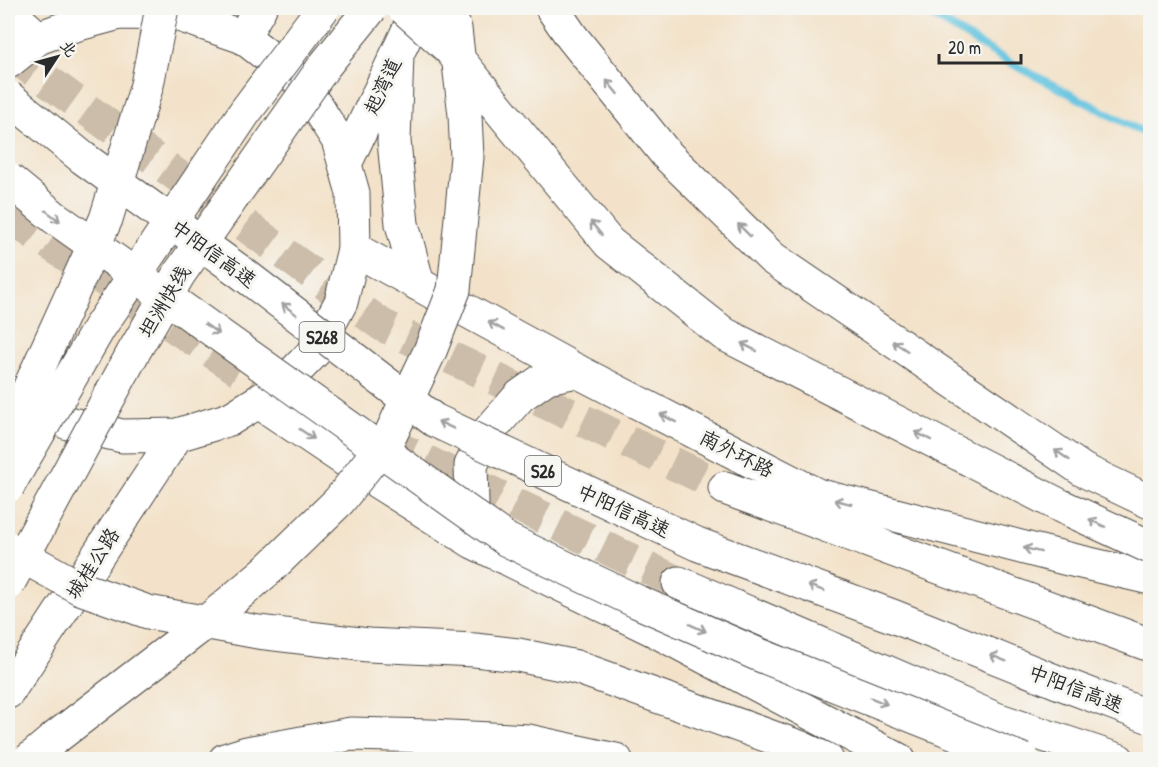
<svg xmlns="http://www.w3.org/2000/svg" width="1158" height="767" font-family="'Patrick Hand','LXGW WenKai TC',sans-serif">
	<style>
		.lines { fill: none; stroke-linecap: round; stroke-linejoin: round }
		.stream { stroke: #61c3df; stroke-width: 8 }
		.trunk-tunnel { stroke: #cbbda9; stroke-width: 33; stroke-dasharray: 33 16; stroke-linecap: butt }
		.primary-casing { stroke: #494643; stroke-width: 35 }
		.trunk-casing { stroke: #494643; stroke-width: 35 }
		.primary { stroke: #fff; stroke-width: 33 }
		.trunk { stroke: #fff; stroke-width: 33 }
		.trunk-bridge-casing { stroke: #494643; stroke-width: 35; stroke-linecap: butt }
		.motorway-bridge-casing { stroke: #494643; stroke-width: 35; stroke-linecap: butt }
		.trunk-bridge { stroke: #fff; stroke-width: 33 }
		.motorway-bridge { stroke: #fff; stroke-width: 33 }
		.oneway { stroke: #a0a0a0 }
		.labels { text-anchor: middle; dominant-baseline: central; stroke-width: 6; stroke-linejoin: round; paint-order: stroke }
		.shield { fill: #f6f6f2; stroke: #686867; stroke-width: 1.5 }
		.shield-label { font-size: 18px; font-weight: bold; fill: #2b2b2b }
		.street-label { font-size: 20px; fill: #2b2b2b; stroke: #f6f6f2 }
	</style>
	<rect width="100%" height="100%" fill="#f6f6f2"/>
	<filter id="ink" filterUnits="userSpaceOnUse"><feTurbulence type="fractalNoise" baseFrequency=".0167" numOctaves="2"/><feDisplacementMap in="SourceGraphic" scale="12" xChannelSelector="R" yChannelSelector="G"/><feConvolveMatrix kernelMatrix="1 2 1 2 8 2 1 2 1" color-interpolation-filters="sRGB"/></filter>
	<filter id="wash" filterUnits="userSpaceOnUse"><feTurbulence type="fractalNoise" baseFrequency=".008" numOctaves="4" result="noise"/><feDisplacementMap in="SourceGraphic" scale="24" xChannelSelector="R" yChannelSelector="G"/><feGaussianBlur stdDeviation="1.35" result="paint"/><feColorMatrix in="noise" values="0 0 0 0 0 0 0 0 0 0 0 0 0 0 0 0 0 1.4 0 .05"/><feComposite in="paint" operator="in"/></filter>
	<g filter="url(#wash)">
		<rect width="100%" height="100%" fill="#f3e2c9"/>
		<g class="lines">
			<path class="stream" d="M920 8 1009 62 1150 136"/>
		</g>
	</g>
	<g filter="url(#ink)">
		<g class="lines">
			<path class="trunk-tunnel" d="M8 52 382 325 725 488
				M8 216 250 377 281 391
				M382 440 679 583"/>
			<defs>
				<path id="primary" d="M8 11 38 38
					M243 37 260 8
					M397 55 394 141 402 224 418 284
					M8 62 38 38 71 26 119 13 176 14 243 37 299 80 338 140 353 193 354 249 341 302 315 351 277 390 230 419 177 435 122 436 68 423 8 392
					M345 164 419 8
					M473 540 471 465 490 430 520 396 547 377 577 371
					M8 692 177 435"/>
				<path id="trunk" d="M552 8 572 37 666 154 772 258 1083 470 1150 502
					M354 249 577 371 817 495 1068 559 1150 578
					M259 402 378 482 473 542 654 630 899 760
					M725 488 1150 645
					M679 583 996 719 1118 760
					M576 667 799 747 827 760
					M225 760 247 753 351 734 430 736 529 741 616 760"/>
			</defs>
			<use href="#primary" class="primary-casing"/>
			<use href="#trunk" class="trunk-casing"/>
			<use href="#primary" class="primary"/>
			<use href="#trunk" class="trunk"/>
			<defs>
				<path id="trunk-bridge" d="M404 8 449 48 609 243 724 334 1061 506 1150 547
					M8 435 106 219 147 85 162 8
					M8 486 99 328 245 112 323 8
					M8 548 80 588 148 612 258 632 368 645 475 650 518 655 576 667
					M8 584 133 353 179 274 325 65 371 8
					M29 760 55 738 210 619 270 568 339 501 390 436 430 351 454 290 467 157 465 115 455 29 447 8"/>
				<path id="motorway-bridge" d="M8 97 83 158 242 273 434 420 697 544 895 617 1060 683 1150 717
					M8 179 54 217 507 540 638 602 757 654 1023 760"/>
			</defs>
			<use href="#trunk-bridge" class="trunk-bridge-casing"/>
			<use href="#motorway-bridge" class="motorway-bridge-casing"/>
			<use href="#trunk-bridge" class="trunk-bridge"/>
			<use href="#motorway-bridge" class="motorway-bridge"/>
		</g>
		<defs><path id="oneway-shaft" d="M-6 0H5M1.5-3L5.5 0L1.5 3" fill="none" stroke-width="1.6" stroke-linecap="round" stroke-linejoin="round" transform="scale(1.5)"/></defs>
		<g class="oneway">
			<use href="#oneway-shaft" transform="translate(612 87) rotate(-129)"/>
			<use href="#oneway-shaft" transform="translate(53 216) rotate(37)"/>
			<use href="#oneway-shaft" transform="translate(596 228) rotate(-129)"/>
			<use href="#oneway-shaft" transform="translate(744 230) rotate(-135)"/>
			<use href="#oneway-shaft" transform="translate(289 309) rotate(-143)"/>
			<use href="#oneway-shaft" transform="translate(496 326) rotate(-151)"/>
			<use href="#oneway-shaft" transform="translate(212 329) rotate(35)"/>
			<use href="#oneway-shaft" transform="translate(900 346) rotate(-146)"/>
			<use href="#oneway-shaft" transform="translate(749 347) rotate(-153)"/>
			<use href="#oneway-shaft" transform="translate(668 418) rotate(-153)"/>
			<use href="#oneway-shaft" transform="translate(446 425) rotate(-155)"/>
			<use href="#oneway-shaft" transform="translate(307 434) rotate(34)"/>
			<use href="#oneway-shaft" transform="translate(923 436) rotate(-153)"/>
			<use href="#oneway-shaft" transform="translate(1062 455) rotate(-146)"/>
			<use href="#oneway-shaft" transform="translate(843 502) rotate(-166)"/>
			<use href="#oneway-shaft" transform="translate(1097 523) rotate(-155)"/>
			<use href="#oneway-shaft" transform="translate(1032 550) rotate(-166)"/>
			<use href="#oneway-shaft" transform="translate(816 588) rotate(-160)"/>
			<use href="#oneway-shaft" transform="translate(698 628) rotate(24)"/>
			<use href="#oneway-shaft" transform="translate(998 658) rotate(-158)"/>
			<use href="#oneway-shaft" transform="translate(879 701) rotate(22)"/>
		</g>
	</g>
	<g class="labels">
		<g class="shield">
			<rect x="299.5" y="322" width="45" height="30" rx="4.5"/>
			<rect x="525" y="456" width="36" height="30" rx="4.5"/>
		</g>
		<g class="shield-label">
			<text x="322" y="337">S268</text>
			<text x="543" y="471">S26</text>
		</g>
		<g class="street-label">
			<text transform="translate(382 86) rotate(-65)">起湾道</text>
			<text transform="translate(214 253) rotate(36)">中阳信高速</text>
			<text transform="translate(164 301) rotate(-59)">坦洲快线</text>
			<text transform="translate(737 453) rotate(27)">南外环路</text>
			<text transform="translate(624 510) rotate(25)">中阳信高速</text>
			<text transform="translate(92 563) rotate(-57)">城桂公路</text>
			<text transform="translate(1076 688) rotate(21)">中阳信高速</text>
		</g>
	</g>
	<rect width="1158" height="767" fill="none" stroke="#f6f6f2" stroke-width="30"/>
	<g transform="translate(57 57) rotate(54)" stroke="#f6f6f2" stroke-width="4.5" paint-order="stroke">
	<path d="M0-4.5L10 22L0 15L-10 22Z" fill="#2b2b2b"/>
	<text y="-9" font-size="16" font-weight="bold" text-anchor="middle" fill="#2b2b2b">北</text>
	</g>
	<path d="M939 54v9h82v-9" fill="none" stroke="#2b2b2b" stroke-width="3"/>
	<text x="948" y="54" font-size="18" fill="#2b2b2b" stroke="#f6f6f2" stroke-width="4.5" paint-order="stroke">20 m</text>
</svg>
